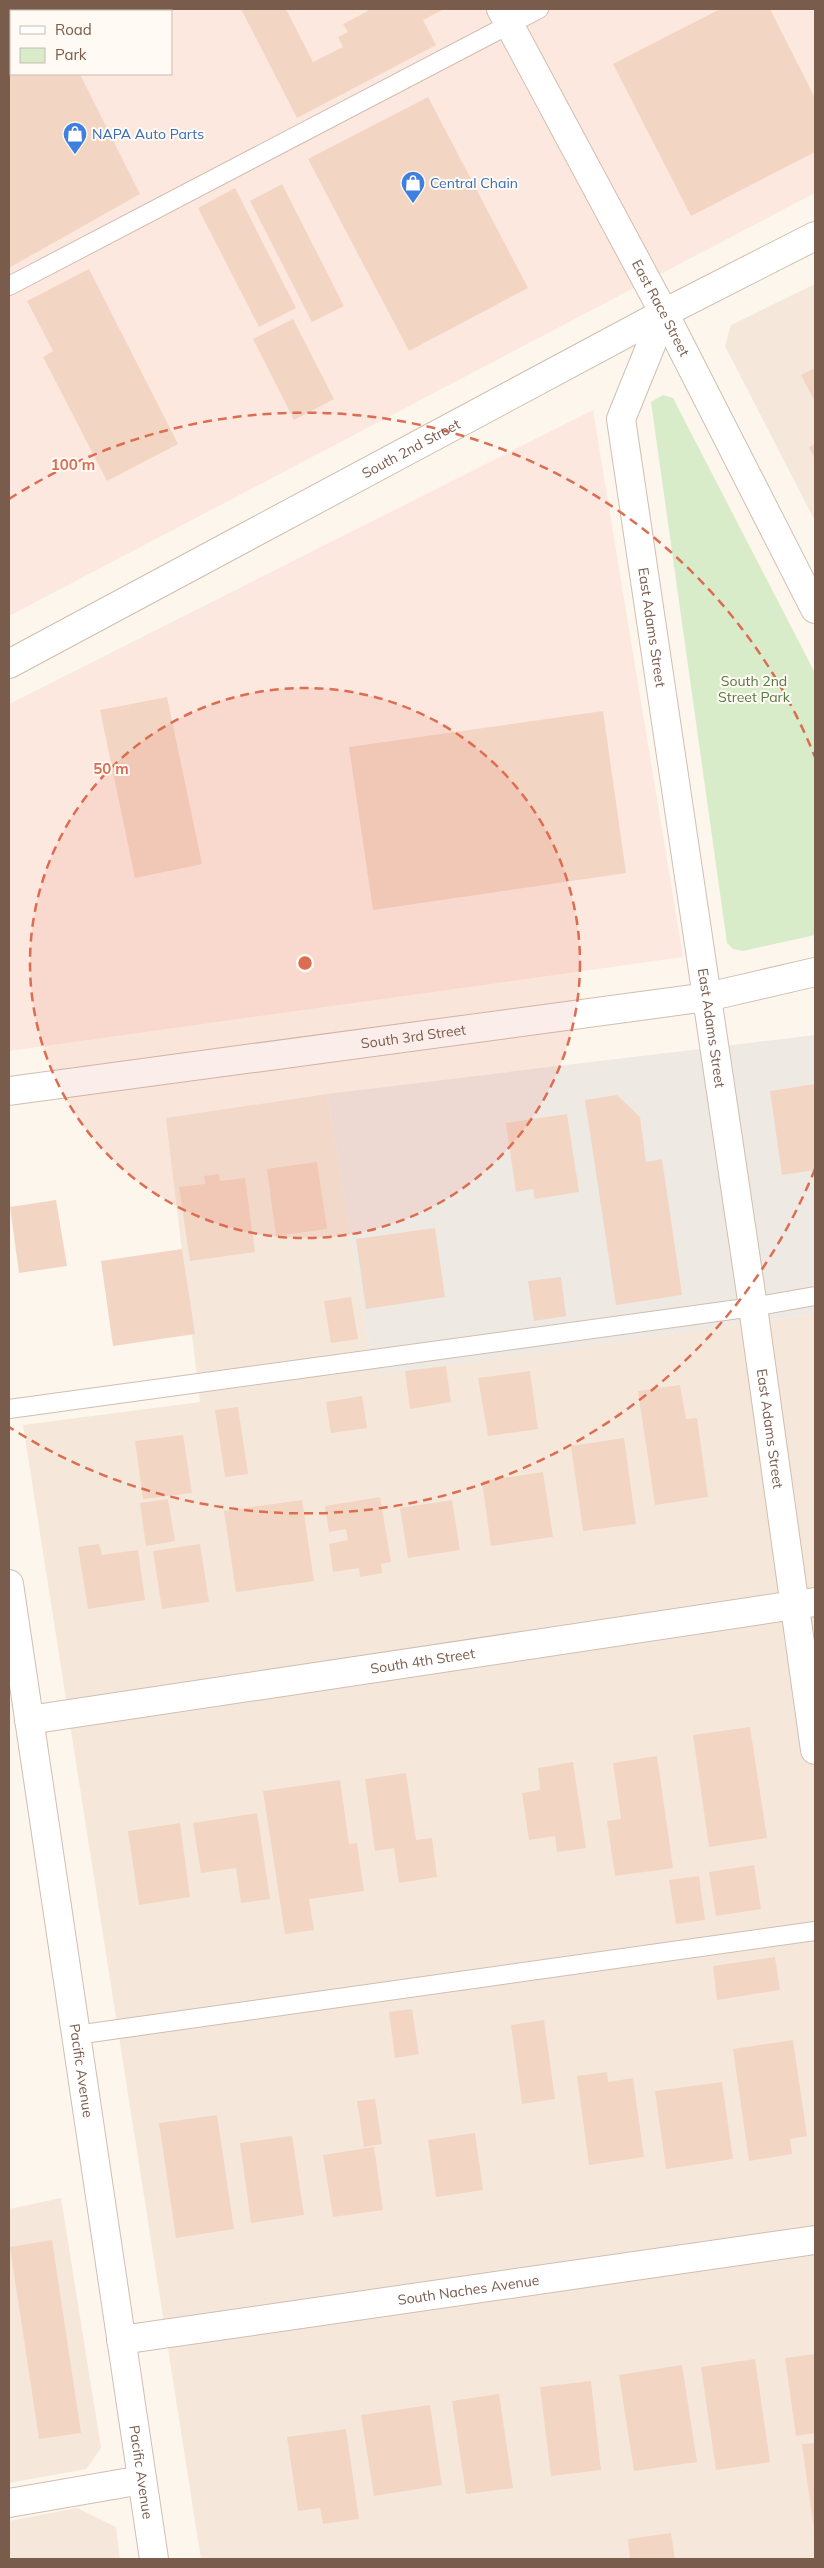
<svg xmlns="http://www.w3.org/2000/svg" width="824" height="2568" font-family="Mulish,sans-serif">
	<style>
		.residential { fill: #f5e8da }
		.commercial { fill: #fde8e0; fill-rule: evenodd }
		.industrial { fill: #efe9e4 }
		.green { fill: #d8ecc9 }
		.building { fill: #f3d5c3 }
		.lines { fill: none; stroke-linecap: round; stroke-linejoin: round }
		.service-casing { stroke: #d1beb0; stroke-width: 20 }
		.minor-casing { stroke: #d1beb0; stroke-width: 30 }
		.tertiary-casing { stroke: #d1beb0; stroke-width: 30 }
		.service { stroke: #fff; stroke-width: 18 }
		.minor { stroke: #fff; stroke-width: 28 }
		.tertiary { stroke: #fff; stroke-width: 28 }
		.ring { fill: none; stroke: #dc6d51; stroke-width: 2.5; stroke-dasharray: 9 6 }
		.labels { text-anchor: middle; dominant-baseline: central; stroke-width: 4; stroke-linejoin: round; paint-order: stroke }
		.shop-label { font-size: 14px; fill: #366cbe; stroke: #fffaf3; text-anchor: start }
		.street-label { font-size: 14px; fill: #7a5c4d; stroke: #fffaf3 }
		.park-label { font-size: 14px; fill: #537a41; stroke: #fffaf3 }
		.centre { fill: #dc6d51; stroke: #fffaf3; stroke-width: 2.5 }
		.ring-label { font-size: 15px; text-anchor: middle; font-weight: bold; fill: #dc6d51; stroke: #fffaf3; stroke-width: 4; stroke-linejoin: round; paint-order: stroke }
	</style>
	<rect width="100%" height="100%" fill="#fdf6ec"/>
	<path class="residential" d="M815 284V521L725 346 731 325Z
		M327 1094 374 1374 815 1314V2559H201L23 1425 200 1402 166 1118Z
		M61 2198 101 2448 86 2469 9 2483V2209Z
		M77 2508 116 2527 120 2559H9V2521Z"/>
	<path class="commercial" d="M9 9H815V193L9 616ZM11 11H171V74H11Z
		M593 410 683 957 9 1051V704Z"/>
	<path class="industrial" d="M815 1035V1314L374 1375 327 1094Z"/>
	<path class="green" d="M663 395 673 398 815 673V935L743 951 733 949 727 943 651 402Z"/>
	<path class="building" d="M9 9H47L48 11H11V74H80L140 194 9 268Z
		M241 9H286L313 62 343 47 338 37 348 32 343 24 368 11 367 9H444L423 20 436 45 297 118Z
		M720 9H770L815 98V152L691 216 613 64Z
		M428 97 528 288 409 351 308 159Z
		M282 184 344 306 312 322 250 201Z
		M235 188 296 308 259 327 198 208Z
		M89 269 178 444 107 481 43 357 53 351 27 301Z
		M293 319 334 399 294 420 253 339Z
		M815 368V402L801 375Z
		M815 444V460L809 447Z
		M167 697 202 864 135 878 100 710Z
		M603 711 626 873 373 910 349 747Z
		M815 1084V1170L782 1175 770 1091Z
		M617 1095 640 1117 646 1162 662 1159 682 1295 616 1305 585 1100Z
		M567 1114 579 1192 535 1199 533 1189 516 1192 506 1123Z
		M317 1162 327 1229 276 1236 267 1169Z
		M219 1174 220 1181 245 1178 255 1252 190 1261 179 1187 205 1184 204 1176Z
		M56 1200 67 1266 19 1273 10 1207Z
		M435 1228 445 1297 366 1309 356 1239Z
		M182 1249 195 1334 113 1346 101 1261Z
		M561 1277 566 1316 534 1321 528 1281Z
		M351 1297 358 1339 331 1343 324 1301Z
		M446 1366 451 1402 410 1409 405 1371Z
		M530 1371 538 1429 488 1436 478 1378Z
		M680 1385 686 1419 697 1418 708 1497 655 1505 638 1391Z
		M362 1396 367 1428 331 1433 326 1402Z
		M238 1407 248 1474 225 1477 215 1410Z
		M183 1435 192 1493 143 1499 135 1441Z
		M624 1438 636 1524 583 1531 571 1446Z
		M543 1472 553 1537 491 1546 482 1481Z
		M380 1497 391 1562 381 1564 382 1573 360 1577 359 1568 333 1572 329 1544 348 1540 346 1529 329 1532 325 1506Z
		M168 1499 175 1541 146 1546 140 1503Z
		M302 1500 314 1581 236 1592 224 1511Z
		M452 1500 460 1550 408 1558 400 1508Z
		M99 1544 102 1555 138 1550 145 1600 88 1609 78 1547Z
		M200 1544 209 1602 162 1609 153 1551Z
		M750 1727 767 1838 709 1847 693 1735Z
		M657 1756 673 1868 615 1876 607 1821 621 1819 613 1763Z
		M573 1762 586 1848 557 1852 555 1836 529 1840 522 1793 540 1790 538 1768Z
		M406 1773 416 1840 432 1838 437 1877 399 1883 394 1848 375 1851 365 1779Z
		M340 1780 349 1844 357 1843 364 1891 309 1899 314 1930 285 1934 263 1791Z
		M257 1813 270 1899 241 1903 236 1868 201 1873 193 1823Z
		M180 1823 190 1897 139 1905 128 1831Z
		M754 1865 761 1909 716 1916 709 1872Z
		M699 1876 705 1920 676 1924 669 1880Z
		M775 1957 780 1990 717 2000 713 1966Z
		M412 2009 419 2054 395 2058 389 2012Z
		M544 2020 555 2099 522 2104 511 2025Z
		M793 2040 807 2136 790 2139 792 2154 749 2161 733 2049Z
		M607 2072 608 2082 633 2078 644 2157 589 2165 577 2076Z
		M722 2082 733 2159 666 2169 655 2091Z
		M375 2099 382 2144 364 2147 357 2101Z
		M217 2115 234 2229 176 2238 159 2123Z
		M475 2133 483 2190 436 2197 428 2140Z
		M292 2136 304 2215 251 2223 240 2143Z
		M374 2147 383 2210 333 2217 323 2155Z
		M52 2240 81 2433 39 2439 10 2247Z
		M815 2354V2433L796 2436 785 2358Z
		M755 2359 770 2462 716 2470 701 2367Z
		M682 2365 697 2462 634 2471 619 2375Z
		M591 2381 601 2470 551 2476 540 2387Z
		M499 2394 513 2488 466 2494 452 2401Z
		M430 2405 442 2485 374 2496 361 2415Z
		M346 2429 359 2519 323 2524 320 2508 298 2511 287 2437Z
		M815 2443V2530H814L802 2444Z
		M671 2533 675 2559H630L628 2539Z"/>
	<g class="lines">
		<defs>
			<path id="service" d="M9 286 539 9
				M9 1409 753 1307 815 1296
				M76 2035 815 1931"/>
			<g id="minor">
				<path id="s1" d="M501 9 664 313 815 609"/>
				<path id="s2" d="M664 313 621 419 753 1307 815 1750"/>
				<path id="s3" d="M9 664 664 313 815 236"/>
				<path id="s4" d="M9 1091 707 997 815 972"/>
				<path id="s5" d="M29 1720 815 1602"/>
				<path id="s6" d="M121 2340 815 2240"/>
				<path d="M9 2503 142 2480"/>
			</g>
			<g id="tertiary">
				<path id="s7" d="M9 1584 154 2559"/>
			</g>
		</defs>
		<use href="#service" class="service-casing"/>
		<use href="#minor" class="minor-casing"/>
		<use href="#tertiary" class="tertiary-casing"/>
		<use href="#service" class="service"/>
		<use href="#minor" class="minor"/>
		<use href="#tertiary" class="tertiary"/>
	</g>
	<circle cx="305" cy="963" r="275" fill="#dc6d51" fill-opacity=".12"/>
	<g class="ring">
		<circle cx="305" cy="963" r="275"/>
		<path d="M815 1169A550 550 0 0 1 9 1427M9 499A550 550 0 0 1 815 757"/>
	</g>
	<defs>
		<symbol id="shop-pin" viewBox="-11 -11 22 30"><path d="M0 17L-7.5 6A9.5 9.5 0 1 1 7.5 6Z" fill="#3f7fe0" stroke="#fffaf3"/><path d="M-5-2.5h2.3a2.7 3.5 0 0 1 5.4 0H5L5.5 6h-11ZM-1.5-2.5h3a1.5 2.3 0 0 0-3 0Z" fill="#fff"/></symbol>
	</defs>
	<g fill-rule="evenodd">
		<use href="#shop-pin" x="61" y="120" width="28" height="38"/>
		<use href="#shop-pin" x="399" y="169" width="28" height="38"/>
	</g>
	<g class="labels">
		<g class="shop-label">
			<text x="92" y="134">NAPA Auto Parts</text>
			<text x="430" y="183">Central Chain</text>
		</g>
		<g class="street-label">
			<text stroke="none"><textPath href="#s1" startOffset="339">East Race Street</textPath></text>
			<text stroke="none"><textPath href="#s3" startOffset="456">South 2nd Street</textPath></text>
			<text stroke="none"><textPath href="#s2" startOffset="325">East Adams Street</textPath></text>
			<text stroke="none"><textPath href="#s2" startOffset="730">East Adams Street</textPath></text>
			<text stroke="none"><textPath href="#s4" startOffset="408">South 3rd Street</textPath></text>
			<text stroke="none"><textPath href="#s2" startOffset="1135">East Adams Street</textPath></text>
			<text stroke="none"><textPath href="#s5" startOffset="398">South 4th Street</textPath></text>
			<text stroke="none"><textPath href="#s7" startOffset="492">Pacific Avenue</textPath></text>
			<text stroke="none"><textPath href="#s6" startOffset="351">South Naches Avenue</textPath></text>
			<text stroke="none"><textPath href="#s7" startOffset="898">Pacific Avenue</textPath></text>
		</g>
		<g class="park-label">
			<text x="754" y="681">South 2nd<tspan x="754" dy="16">Street Park</tspan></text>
		</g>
	</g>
	<circle cx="305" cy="963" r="8" class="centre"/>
	<g class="ring-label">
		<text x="73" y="470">100 m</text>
		<text x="111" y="774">50 m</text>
	</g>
	<rect width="824" height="2568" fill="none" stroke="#7a5c4d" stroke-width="20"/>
	<rect x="10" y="10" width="162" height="65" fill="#fffaf3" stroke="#cabbb1"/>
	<rect x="20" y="26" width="25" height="8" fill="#ffffff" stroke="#cabbb1"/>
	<text x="55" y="35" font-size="15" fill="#7a5c4d">Road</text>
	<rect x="20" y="48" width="25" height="15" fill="#d8ecc9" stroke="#cabbb1"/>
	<text x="55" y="60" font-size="15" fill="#7a5c4d">Park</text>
</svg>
